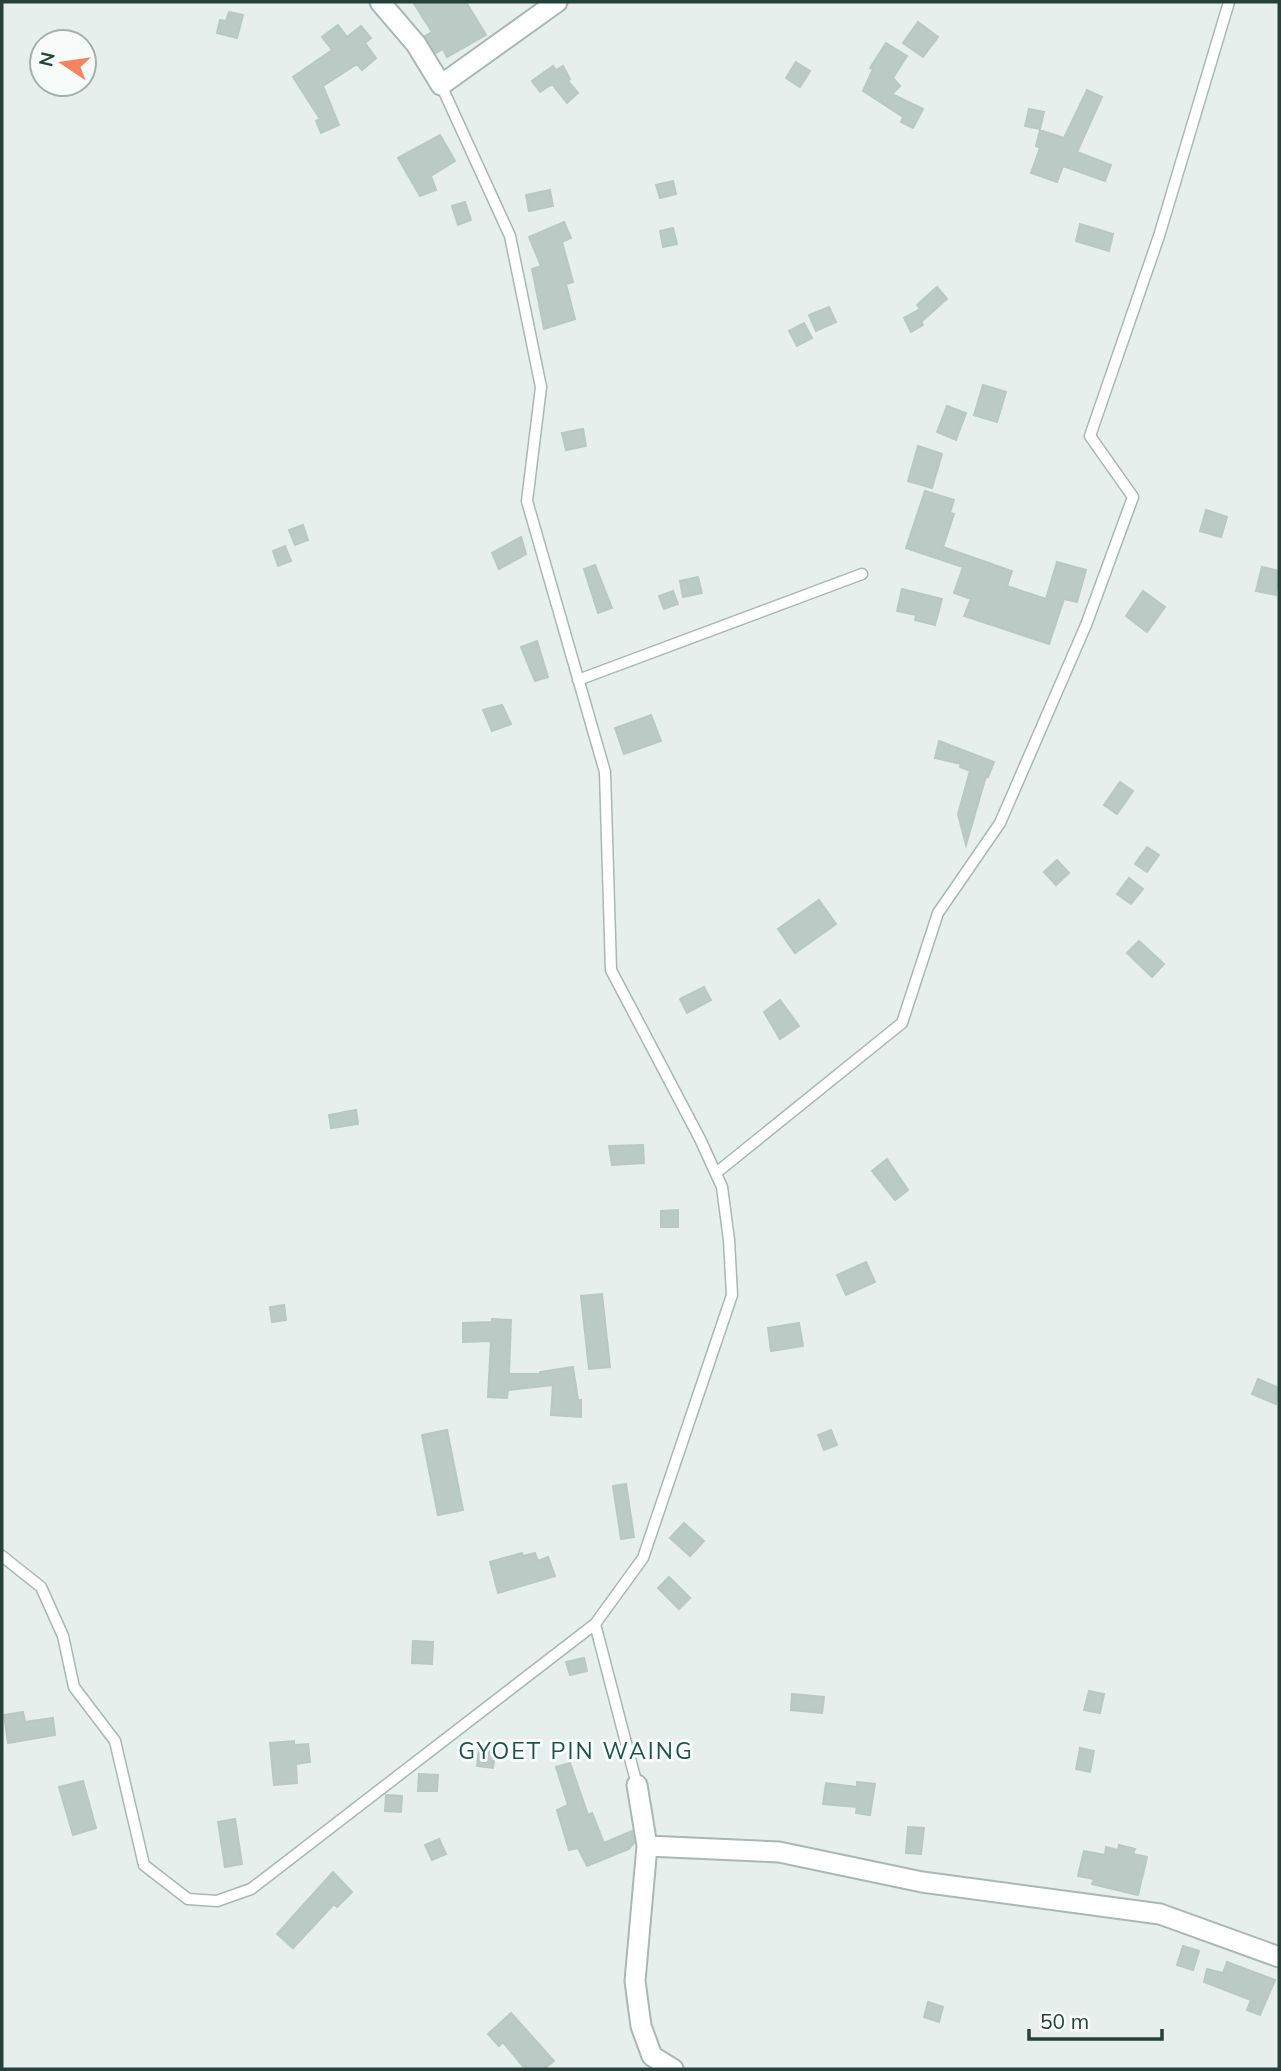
<svg xmlns="http://www.w3.org/2000/svg" width="1281" height="2071" font-family="Mulish,sans-serif">
	<style>
		.building { fill: #bbcac4; stroke: #b8c9c2; stroke-width: 2 }
		.lines { fill: none; stroke-linecap: round; stroke-linejoin: round }
		.service-casing { stroke: #a8b8b2; stroke-width: 13 }
		.minor-casing { stroke: #a8b8b2; stroke-width: 23 }
		.service { stroke: #fff; stroke-width: 10 }
		.minor { stroke: #fff; stroke-width: 19 }
		.labels { text-anchor: middle; dominant-baseline: central; stroke-width: 6; stroke-linejoin: round; paint-order: stroke }
		.quarter-label { font-size: 23px; letter-spacing: 2px; fill: #1f5548; stroke: #f7fbf9 }
	</style>
	<rect width="100%" height="100%" fill="#e6efeb"/>
	<path class="building" d="M413 2H466L486 35 447 57 443 49 436 53 425 36 432 32Z
		M229 12 243 15 237 38 217 33 220 20 226 21Z
		M918 22 938 37 923 57 903 43Z
		M338 25 347 37 361 26 371 38 365 43 376 58 362 70 357 64 323 86 339 125 321 133 316 121 320 119 293 77 332 50 322 37Z
		M886 43 907 56 893 78 900 86 892 94 923 109 913 128 901 122 903 117 863 91 873 69 870 68Z
		M796 62 810 71 800 87 786 78Z
		M553 66 556 70 563 66 570 79 568 81 578 93 567 103 552 84 540 92 532 81Z
		M1087 90 1102 97 1077 152 1111 165 1105 181 1063 166 1057 182 1031 173 1040 148 1036 146 1040 130 1064 138Z
		M1029 109 1044 112 1040 129 1025 126Z
		M440 135 455 161 431 176 436 190 420 196 398 158Z
		M673 181 676 194 660 198 656 185Z
		M550 190 553 206 529 211 526 195Z
		M465 202 471 220 458 225 452 206Z
		M564 222 571 238 562 242 573 282 566 284 575 319 544 329 532 269 541 266 529 237Z
		M1080 224 1113 234 1109 251 1076 241Z
		M673 228 677 244 663 247 660 231Z
		M937 287 947 299 921 322 923 325 911 332 904 318 920 309 917 305Z
		M829 307 836 322 816 331 809 315Z
		M804 323 812 338 797 346 789 331Z
		M983 385 1006 392 997 422 974 415Z
		M947 406 966 413 956 440 937 432Z
		M583 429 586 446 566 450 562 433Z
		M918 446 942 454 932 488 908 481Z
		M925 491 954 500 950 513 954 514 943 547 1012 571 1007 586 1046 599 1057 562 1086 570 1077 602 1064 599 1049 644 964 616 971 599 954 593 963 567 906 548Z
		M1206 510 1227 517 1221 537 1200 531Z
		M303 525 308 540 295 545 289 530Z
		M521 537 526 554 499 569 492 553Z
		M285 546 291 561 278 566 273 551Z
		M595 565 612 608 598 613 584 569Z
		M1262 567 1279 571 1276 595 1256 591Z
		M698 577 702 593 683 597 680 581Z
		M902 589 942 599 935 625 915 620 916 615 897 611Z
		M673 591 678 604 664 609 659 596Z
		M1143 591 1165 607 1147 632 1126 616Z
		M537 641 548 677 535 681 521 647Z
		M502 705 511 724 492 731 483 710Z
		M651 715 661 741 624 754 615 728Z
		M939 741 994 762 988 777 986 776 966 845 958 814 970 771 960 767 961 764 935 758Z
		M1120 782 1133 791 1117 814 1104 805Z
		M1147 847 1159 855 1147 872 1135 864Z
		M1057 860 1069 873 1056 885 1044 872Z
		M1129 878 1143 889 1131 904 1117 894Z
		M819 900 836 924 795 953 778 929Z
		M1139 941 1164 964 1152 977 1127 953Z
		M704 987 711 1000 687 1013 680 999Z
		M780 1000 799 1026 780 1039 764 1012Z
		M356 1110 358 1124 331 1128 329 1115Z
		M643 1145 644 1163 612 1165 609 1146Z
		M887 1159 908 1190 895 1200 872 1171Z
		M678 1210V1227H661V1211Z
		M866 1262 875 1282 846 1295 837 1275Z
		M602 1294 610 1367 589 1369 581 1296Z
		M284 1305 286 1320 272 1322 270 1307Z
		M492 1319 511 1320 509 1374H540V1372L573 1367 578 1400H581V1417L551 1415 553 1385 508 1390 507 1398 488 1397 491 1341 463 1342V1323L492 1322Z
		M799 1323 803 1346 771 1351 768 1328Z
		M1258 1379 1279 1388 1276 1404 1252 1394Z
		M447 1430 463 1510 438 1515 422 1435Z
		M831 1430 837 1445 824 1450 818 1435Z
		M626 1484 634 1537 621 1539 613 1486Z
		M684 1523 704 1541 690 1556 670 1538Z
		M522 1553 523 1556 535 1553 538 1561 548 1557 555 1576 498 1593 490 1562Z
		M669 1577 690 1598 679 1609 658 1588Z
		M413 1641 433 1642 432 1664 412 1663Z
		M584 1658 587 1671 570 1675 566 1662Z
		M1089 1691 1104 1694 1100 1713 1084 1710Z
		M792 1694 824 1697 822 1713 791 1710Z
		M23 1712 25 1722 53 1718 55 1735 8 1743 4 1715Z
		M294 1741V1745L308 1744 310 1762 296 1764 297 1783 274 1785 270 1743Z
		M1080 1748 1094 1751 1090 1772 1076 1769Z
		M479 1749 495 1751 493 1768 477 1766Z
		M570 1763 588 1815 592 1813 604 1843 632 1831 634 1843 629 1849 587 1866 578 1848 569 1850 557 1810 568 1805 556 1767Z
		M419 1774 438 1775 437 1791H418Z
		M83 1781 96 1828 73 1835 59 1787Z
		M857 1782 875 1784 870 1815 856 1813 857 1807 823 1804 826 1783 857 1787Z
		M386 1795 402 1796 401 1812 385 1811Z
		M235 1819 242 1864 225 1867 218 1822Z
		M908 1827 924 1828 921 1854 906 1853Z
		M439 1839 446 1854 432 1860 425 1845Z
		M1119 1845 1135 1849 1133 1854 1147 1857 1138 1895 1092 1884 1094 1879 1078 1876 1084 1851 1105 1855 1106 1847 1118 1850Z
		M333 1872 352 1892 337 1907 334 1904 293 1948 277 1934Z
		M1183 1946 1199 1951 1193 1970 1177 1965Z
		M1227 1962 1275 1980 1260 2015 1247 2010 1251 2000 1204 1982 1207 1969 1223 1973Z
		M928 2002 943 2007 939 2022 924 2017Z
		M511 2013 554 2061 544 2069H525L503 2042 499 2046 488 2034Z"/>
	<g class="lines">
		<defs>
			<path id="service" d="M441 85 510 236 541 387 527 501 605 772 611 970 700 1139 722 1187 729 1240 732 1295 643 1558 595 1624 637 1785
				M578 680 862 574
				M716 1173 902 1023 938 913 1000 823 1086 625 1133 497 1090 436 1159 236 1229 2
				M2 1556 41 1587 63 1636 74 1687 115 1741 144 1865 188 1899 217 1901 251 1889 595 1624"/>
			<path id="minor" d="M380 2 416 44 441 85 557 2
				M637 1785 647 1846 635 1981 641 2026 652 2056 673 2069
				M647 1846 779 1852 922 1882 1160 1914 1279 1957"/>
		</defs>
		<use href="#service" class="service-casing"/>
		<use href="#minor" class="minor-casing"/>
		<use href="#service" class="service"/>
		<use href="#minor" class="minor"/>
	</g>
	<g class="labels">
		<g class="quarter-label">
			<text x="576" y="1750">GYOET PIN WAING</text>
		</g>
	</g>
	<rect width="1281" height="2071" fill="none" stroke="#24423a" stroke-width="7"/>
	<g transform="translate(63 63) rotate(283)"><circle r="33" fill="#f7fbf9" stroke="#a3b1ad" stroke-width="2"/>
	<path d="M0-5L12 26L0 18L-12 26Z" fill="#f4845f"/>
	<text y="-10" font-size="19" font-weight="bold" text-anchor="middle" fill="#24423a">N</text>
	</g>
	<path d="M1029 2029v10h133v-10" fill="none" stroke="#24423a" stroke-width="3.5"/>
	<text x="1040" y="2029" font-size="21" fill="#24423a" stroke="#f7fbf9" stroke-width="5" paint-order="stroke">50 m</text>
</svg>
